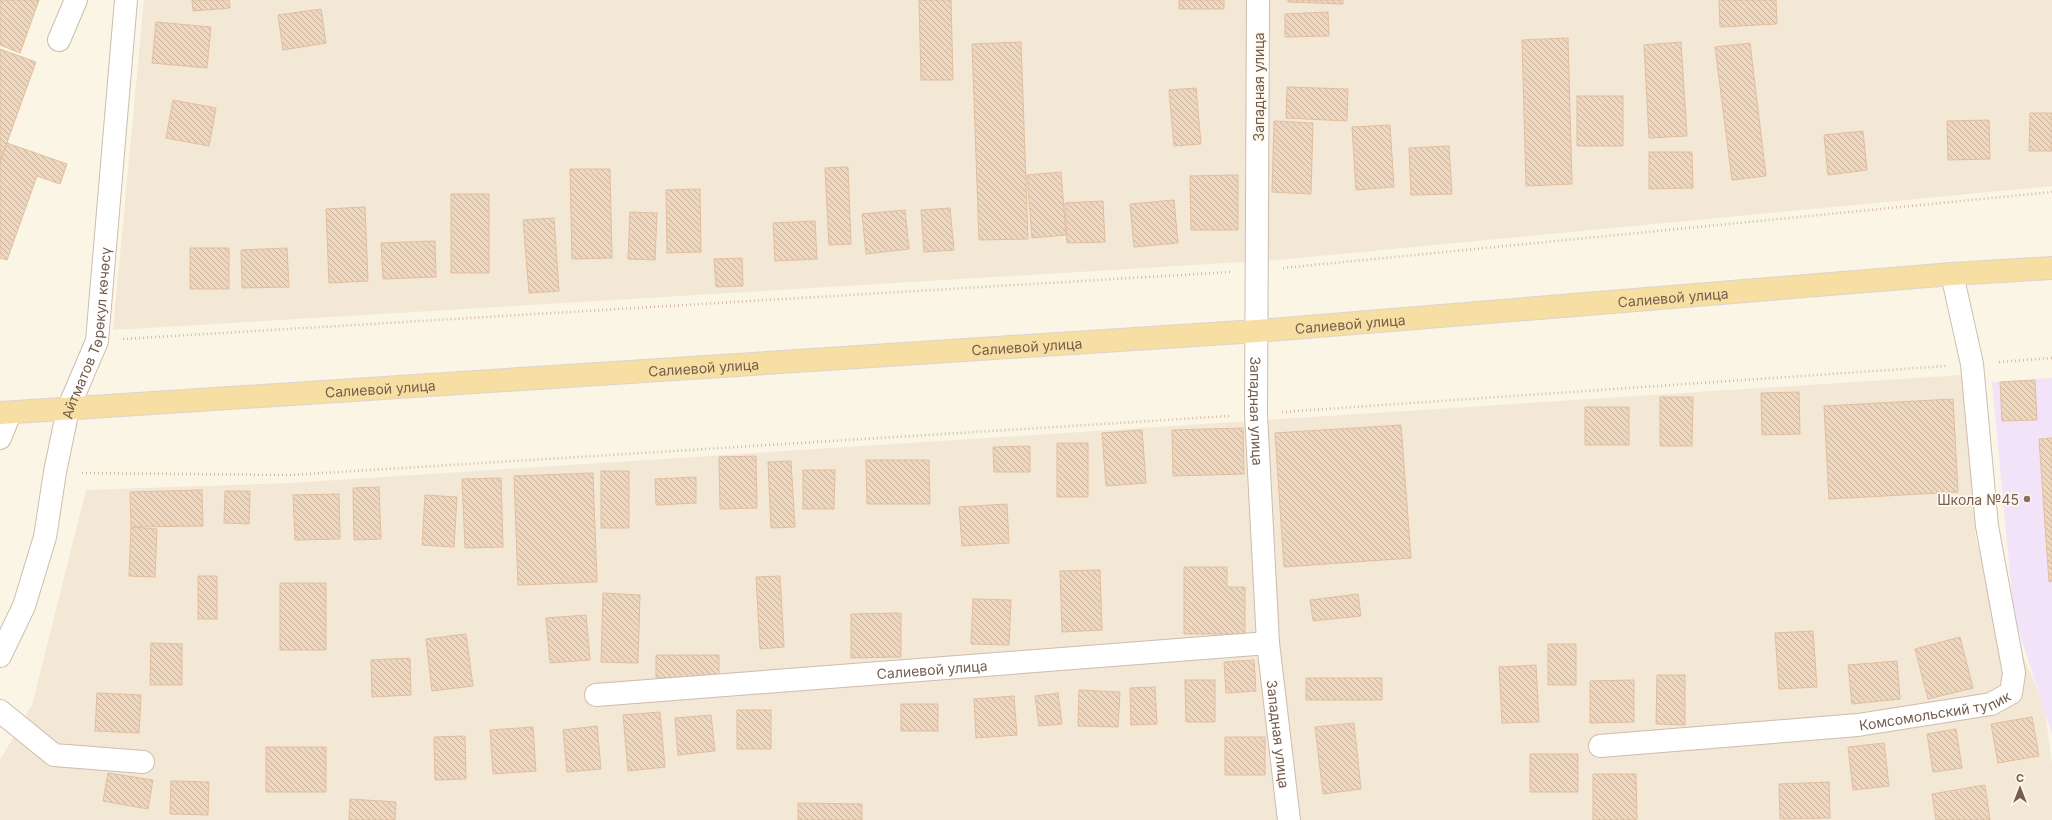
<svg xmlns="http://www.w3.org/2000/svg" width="2052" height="820" font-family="Inter,sans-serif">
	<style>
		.residential { fill: #f3e7d5 }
		.education { fill: #f2e3f8 }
		.building { fill: url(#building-back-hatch); stroke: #e1bfa0 }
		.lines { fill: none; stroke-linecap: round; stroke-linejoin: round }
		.minor-casing { stroke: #cdbdad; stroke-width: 24 }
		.major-casing { stroke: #dbd5d0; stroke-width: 24 }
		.path { stroke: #d4baa2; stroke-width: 2.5; stroke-dasharray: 1 3; stroke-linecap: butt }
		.minor { stroke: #fff; stroke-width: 22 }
		.major { stroke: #f7dea2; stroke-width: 22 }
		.education-dot { fill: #8d6e63; stroke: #fef9ec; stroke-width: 1.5 }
		.labels { text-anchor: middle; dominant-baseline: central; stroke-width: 3.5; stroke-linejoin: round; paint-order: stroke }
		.street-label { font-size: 14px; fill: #745d4c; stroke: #fef9ec }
		.education-label { font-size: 14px; fill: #785e54; stroke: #fef9ec; text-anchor: end }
	</style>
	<defs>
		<pattern id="building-back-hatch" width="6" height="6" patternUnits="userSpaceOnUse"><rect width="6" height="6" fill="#efd6bf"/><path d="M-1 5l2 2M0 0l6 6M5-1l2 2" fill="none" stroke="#c6b19d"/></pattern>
	</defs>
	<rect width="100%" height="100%" fill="#fbf5e6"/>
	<path class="residential" d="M144 0H2052V186L1278 260 113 330Z
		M1962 375 1976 542 2044 706 2052 763V820H0V760L32 705 86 490 291 483Z"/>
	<path class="education" d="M2052 378V734L2014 616 1992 382Z"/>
	<path class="building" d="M0 0H39L20 53 0 45Z
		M192 0H229L230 8 193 11Z
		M919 0H951L953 80H921Z
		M1179 0H1224V9H1179Z
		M1288 0H1343V4L1288 2Z
		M1719 0H1776L1777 24 1720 27Z
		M321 9 326 43 283 50 278 15Z
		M1328 12 1329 36 1285 37V14Z
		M156 22 211 27 207 68 152 63Z
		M1568 38 1572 184 1526 186 1522 40Z
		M1021 42 1028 239 979 240 972 44Z
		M1681 42 1687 136 1649 138 1644 45Z
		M1750 43 1766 176 1732 180 1715 47Z
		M0 49 36 62 0 162Z
		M1287 87 1348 89 1347 121 1286 118Z
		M1196 88 1201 144 1174 146 1169 90Z
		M1577 96H1623V146H1577Z
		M173 100 216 108 209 146 166 138Z
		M2030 113H2052V151H2029Z
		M1989 120 1990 159 1948 160 1947 121Z
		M1274 121 1313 123 1311 194 1272 192Z
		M1390 125 1394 187 1356 190 1352 127Z
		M1863 131 1867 170 1828 175 1824 135Z
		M7 143 67 164 60 184 37 176 7 260 0 258V162Z
		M1449 146 1452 194 1411 195 1409 148Z
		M1649 152H1692L1693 188 1649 189Z
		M848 167 851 244 829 245 825 168Z
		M570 169H610L612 258 572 259Z
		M1061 172 1066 235 1032 238 1027 175Z
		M1238 175V230H1191L1190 176Z
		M700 189 701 252 667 253 666 190Z
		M451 194H489V273H451Z
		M1174 200 1178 243 1134 247 1130 204Z
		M1103 201 1105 242 1067 243 1065 203Z
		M365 207 368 281 329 283 326 209Z
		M950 208 954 250 924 252 921 210Z
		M905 210 909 249 866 254 862 214Z
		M630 212 657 213 655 260 628 259Z
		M554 218 559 291 529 293 523 220Z
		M815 221 817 259 775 261 773 223Z
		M435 241 436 277 383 279 381 243Z
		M190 248H229V289H190Z
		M287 248 289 287 242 288 241 250Z
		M742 258 743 286 716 287 714 259Z
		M2035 380 2037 420 2002 421 2000 382Z
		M1799 392 1800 434 1762 435 1761 393Z
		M1660 397H1693L1692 446H1660Z
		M1953 399 1958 492 1829 499 1824 406Z
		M1585 407H1629V445H1585Z
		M1401 425 1411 558 1284 567 1275 433Z
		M1243 428 1244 474 1173 476 1172 430Z
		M1142 430 1146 483 1106 486 1102 433Z
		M2052 438V581L2049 582 2039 439Z
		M1057 443H1088V497H1057Z
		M1030 446V472H994L993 447Z
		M756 456 757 508 720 509 719 457Z
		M866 460H929L930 504H867Z
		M791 461 795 527 771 528 768 462Z
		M803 470H835L834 509H803Z
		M601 471H629V528H601Z
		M593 473 597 582 518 585 514 476Z
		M696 477V503L656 505 655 479Z
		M501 478 503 547 465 548 462 479Z
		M379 487 381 539 354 540 353 488Z
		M202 490 203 526 131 527 130 492Z
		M225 491H250L249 524 224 523Z
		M339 494 340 539 295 540 293 495Z
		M425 495 457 497 454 547 422 545Z
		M1007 504 1009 543 962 546 959 507Z
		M131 527 157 529 155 577 129 576Z
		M1184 567H1227V587H1245V634H1184Z
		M1100 570 1102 630 1062 632 1060 571Z
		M198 576H217V619H198Z
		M780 576 784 647 760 649 756 577Z
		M280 583H326V650H280Z
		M603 593 640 595 638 663 601 662Z
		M1358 594 1361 616 1313 621 1310 600Z
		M973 599 1011 600 1009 645 971 644Z
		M901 613V657L851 658V614Z
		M586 615 590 660 550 663 546 618Z
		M1813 631 1817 687 1779 689 1775 633Z
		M466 634 473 686 432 691 426 639Z
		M1960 637 1973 688 1928 699 1915 649Z
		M151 643 182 644V685H150Z
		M1548 644H1576V685H1548Z
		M656 655H719V678H656Z
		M410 658 411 695 372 697 371 660Z
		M1254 660 1256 691 1226 693 1224 662Z
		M1897 661 1900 699 1852 704 1848 665Z
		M1536 665 1539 722 1502 723 1499 667Z
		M1657 675H1685V725L1656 724Z
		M1306 678H1382V700H1306Z
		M1185 680H1215V722H1186Z
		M1634 680V722L1590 723V681Z
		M1155 687 1157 724 1131 725 1130 688Z
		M1079 690 1120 692 1118 727 1078 726Z
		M97 693 141 695 139 733 95 731Z
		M1058 693 1062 724 1039 726 1035 696Z
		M1014 696 1017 735 976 738 974 699Z
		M901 704H938V731H901Z
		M737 710H771V749H737Z
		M660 712 665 767 628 771 623 715Z
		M711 715 715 751 678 755 675 718Z
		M2032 717 2039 756 1998 763 1991 724Z
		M1354 723 1361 789 1323 794 1315 727Z
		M597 726 601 769 567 772 563 730Z
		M533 727 536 771 493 774 490 730Z
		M1956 729 1962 768 1933 772 1927 734Z
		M465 736 466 779 435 780 434 737Z
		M1225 737H1265V775H1225Z
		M1884 743 1889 786 1853 790 1848 747Z
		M266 747H326V792H266Z
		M1530 754H1578V792H1530Z
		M108 773 153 780 148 809 103 801Z
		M1593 774H1636L1637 820H1593Z
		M171 781 209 782 208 815 170 814Z
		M1829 782 1830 818 1780 819 1779 784Z
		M1985 785 1990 820H1936L1932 794Z
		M350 799 396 802 395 820H349Z
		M798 803 862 804V820H798Z"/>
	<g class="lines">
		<defs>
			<g id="minor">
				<path id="s1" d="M1258 0 1256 414 1268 643 1289 820"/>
				<path d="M59 40 76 0"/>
				<path d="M0 438 10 413"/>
				<path id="s2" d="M0 656 24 606 45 537 55 472 68 409 97 341 126 0"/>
				<path id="s3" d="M596 695 1268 643"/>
				<path d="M0 711 54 755 143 762"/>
				<path id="s4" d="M1600 746 1858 725 1991 704 2011 693 2014 673 1987 526 1972 364 1952 274"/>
			</g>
			<g id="major">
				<path id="s5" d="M0 413 1257 331 1952 274 2052 268"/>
			</g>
		</defs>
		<use href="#minor" class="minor-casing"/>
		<use href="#major" class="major-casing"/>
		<path class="path" d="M1283 268 2052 192
			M123 339 1230 272
			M1999 362 2052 358
			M1282 412 1946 366
			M82 473 290 475 1230 416"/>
		<use href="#minor" class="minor"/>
		<use href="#major" class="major"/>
	</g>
	<circle class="education-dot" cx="2027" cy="499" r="4"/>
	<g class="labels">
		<g class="street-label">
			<text transform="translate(1258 87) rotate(-90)">Западная улица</text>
			<text stroke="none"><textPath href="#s5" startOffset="1677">Салиевой улица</textPath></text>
			<text stroke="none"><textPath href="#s5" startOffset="1353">Салиевой улица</textPath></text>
			<text stroke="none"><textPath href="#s2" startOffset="337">Айтматов Төрөкул көчөсү</textPath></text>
			<text stroke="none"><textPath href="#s5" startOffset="1029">Салиевой улица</textPath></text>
			<text stroke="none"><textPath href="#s5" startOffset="705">Салиевой улица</textPath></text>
			<text stroke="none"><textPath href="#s5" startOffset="381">Салиевой улица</textPath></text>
			<text stroke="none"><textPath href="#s1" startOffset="411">Западная улица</textPath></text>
			<text stroke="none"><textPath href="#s3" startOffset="337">Салиевой улица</textPath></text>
			<text stroke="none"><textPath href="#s4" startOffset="337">Комсомольский тупик</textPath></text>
			<text stroke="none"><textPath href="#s1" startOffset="735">Западная улица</textPath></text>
		</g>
		<g class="education-label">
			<text x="2019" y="499">Школа №45</text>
		</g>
	</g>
	<g transform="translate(2020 788)" stroke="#fef9ec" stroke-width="3" paint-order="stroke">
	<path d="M0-3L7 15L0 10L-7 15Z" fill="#745d4c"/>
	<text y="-6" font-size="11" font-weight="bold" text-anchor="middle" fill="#745d4c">С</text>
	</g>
</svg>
